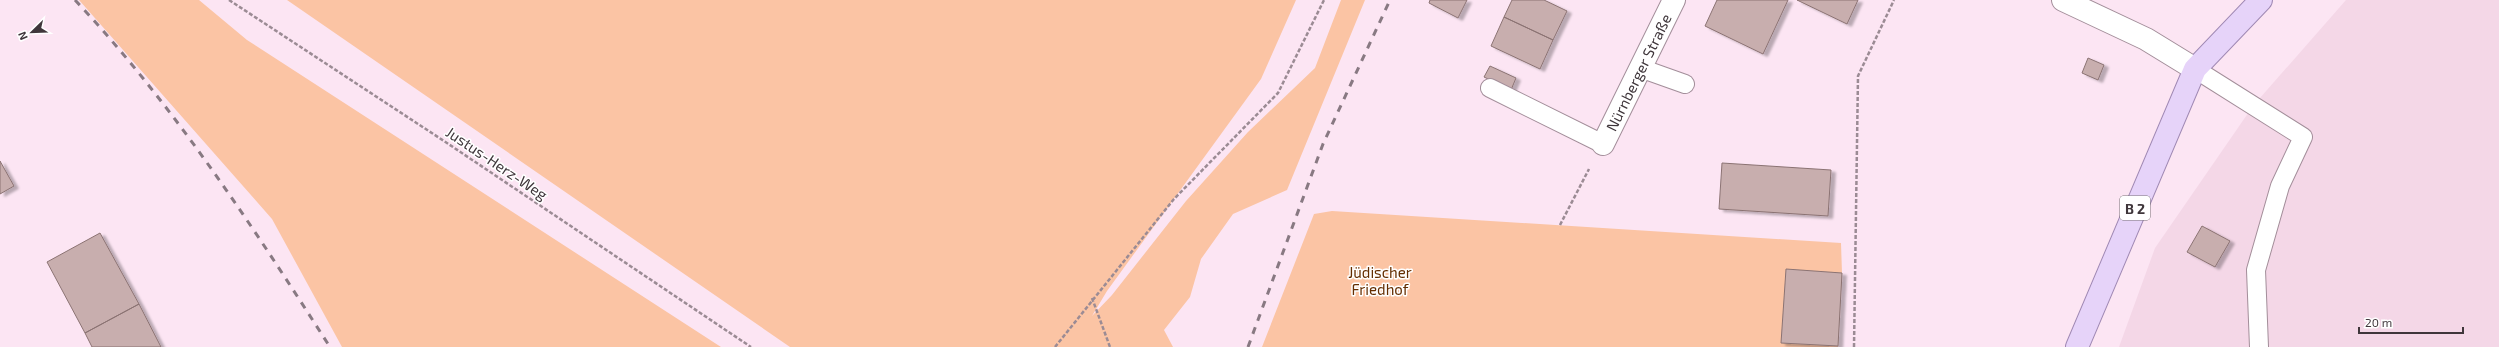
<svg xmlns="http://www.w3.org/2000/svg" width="2499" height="347" font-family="'Exo 2',sans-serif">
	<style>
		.built { fill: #f4d7e7 }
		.green { fill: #fbc4a4 }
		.building { fill: #c8aeae; stroke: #8b7373; filter: url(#shadow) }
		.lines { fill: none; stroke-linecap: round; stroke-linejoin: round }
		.lane-casing { stroke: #a38e9a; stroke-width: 20 }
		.street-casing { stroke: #a38e9a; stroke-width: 24 }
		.primary-casing { stroke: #a089b4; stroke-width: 24 }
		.path { stroke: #9b8b94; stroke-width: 2.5; stroke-dasharray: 4 2; stroke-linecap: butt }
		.lane { stroke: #fff; stroke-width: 18 }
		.street { stroke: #fff; stroke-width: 22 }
		.primary { stroke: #e6d3f9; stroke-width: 22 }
		.rail { stroke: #887982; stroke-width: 3; stroke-dasharray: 7 7; stroke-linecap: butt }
		.labels { text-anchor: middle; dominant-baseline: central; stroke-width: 3; stroke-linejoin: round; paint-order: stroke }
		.shield { fill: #fff; stroke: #797276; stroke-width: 1 }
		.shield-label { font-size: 14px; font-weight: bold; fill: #3f363b }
		.street-label { font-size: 15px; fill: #3f363b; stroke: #fff }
		.park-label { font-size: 15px; fill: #642d00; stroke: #fff }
	</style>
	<defs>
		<filter id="shadow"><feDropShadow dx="4.5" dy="2.5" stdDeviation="1" flood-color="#0004"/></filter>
	</defs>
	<rect width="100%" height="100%" fill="#fce5f3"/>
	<path class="built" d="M2346 0H2499V347H2119L2155 248 2253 106Z"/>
	<path class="green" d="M79 0H199L247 40 721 347H342L272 219Z
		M287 0H1296L1261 79 1107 291 1092 316 1112 295 1186 201 1248 132 1315 68 1341 0H1365L1287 190 1233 214 1201 259 1190 297 1164 330 1173 347H790Z
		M1332 211 1841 243 1842 273 1838 347H1262L1314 214Z"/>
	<path class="building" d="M1430 0H1467L1458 18 1429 3Z
		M1512 0H1544L1567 11 1553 40 1504 17Z
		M1717 0H1788L1763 54 1705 26Z
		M1797 0H1858L1847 24Z
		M1504 17 1553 40 1540 69 1491 46Z
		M2088 58 2104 65 2098 80 2082 73Z
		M1490 66 1516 78 1511 90 1484 77Z
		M0 161 14 186 0 194Z
		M1722 163 1831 170 1828 216 1719 209Z
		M2202 226 2230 241 2215 267 2187 252Z
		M100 233 139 304 85 333 47 262Z
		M1786 269 1842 273 1838 346 1781 343Z
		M139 304 161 347H92L85 333Z"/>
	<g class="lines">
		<defs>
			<path id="lane" d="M1640 68 1685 84
				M2195 69 2303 137 2280 186 2256 270 2259 347
				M1490 88 1603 144"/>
			<g id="street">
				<path d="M2063 0 2146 39 2195 69"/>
				<path id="s1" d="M1603 144 1674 0"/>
			</g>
			<path id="primary" d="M2077 347 2195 69 2261 0"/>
		</defs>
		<use href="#lane" class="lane-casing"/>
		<use href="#street" class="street-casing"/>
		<use href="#primary" class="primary-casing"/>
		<path class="path" d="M229 0 444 141 751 347
			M1560 225 1589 169
			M1092 298 1110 347
			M1055 347 1174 199 1278 93 1324 0
			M1854 347 1858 76 1894 0"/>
		<use href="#lane" class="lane"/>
		<use href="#street" class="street"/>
		<use href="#primary" class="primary"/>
		<path class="rail" d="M75 0C173 104 253 227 330 347
			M1248 347 1323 144 1390 0"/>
	</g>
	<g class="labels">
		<rect class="shield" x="2120" y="196" width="30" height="24" rx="3"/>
		<g class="shield-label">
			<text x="2135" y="208">B 2</text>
		</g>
		<g class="street-label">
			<text stroke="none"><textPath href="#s1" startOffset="80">Nürnberger Straße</textPath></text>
			<text transform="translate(497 163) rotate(34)">Justus-Herz-Weg</text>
		</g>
		<g class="park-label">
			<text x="1380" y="272">Jüdischer<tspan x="1380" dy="17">Friedhof</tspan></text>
		</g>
	</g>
	<g transform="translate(32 32) rotate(247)" stroke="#ffffff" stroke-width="3" paint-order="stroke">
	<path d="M0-3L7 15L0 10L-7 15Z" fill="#3f363b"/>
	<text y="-6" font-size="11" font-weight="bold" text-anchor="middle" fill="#3f363b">N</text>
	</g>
	<path d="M2359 327v6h104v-6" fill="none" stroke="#3f363b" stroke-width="2"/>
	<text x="2365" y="327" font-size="12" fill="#3f363b" stroke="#ffffff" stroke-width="3" paint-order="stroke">20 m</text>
</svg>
